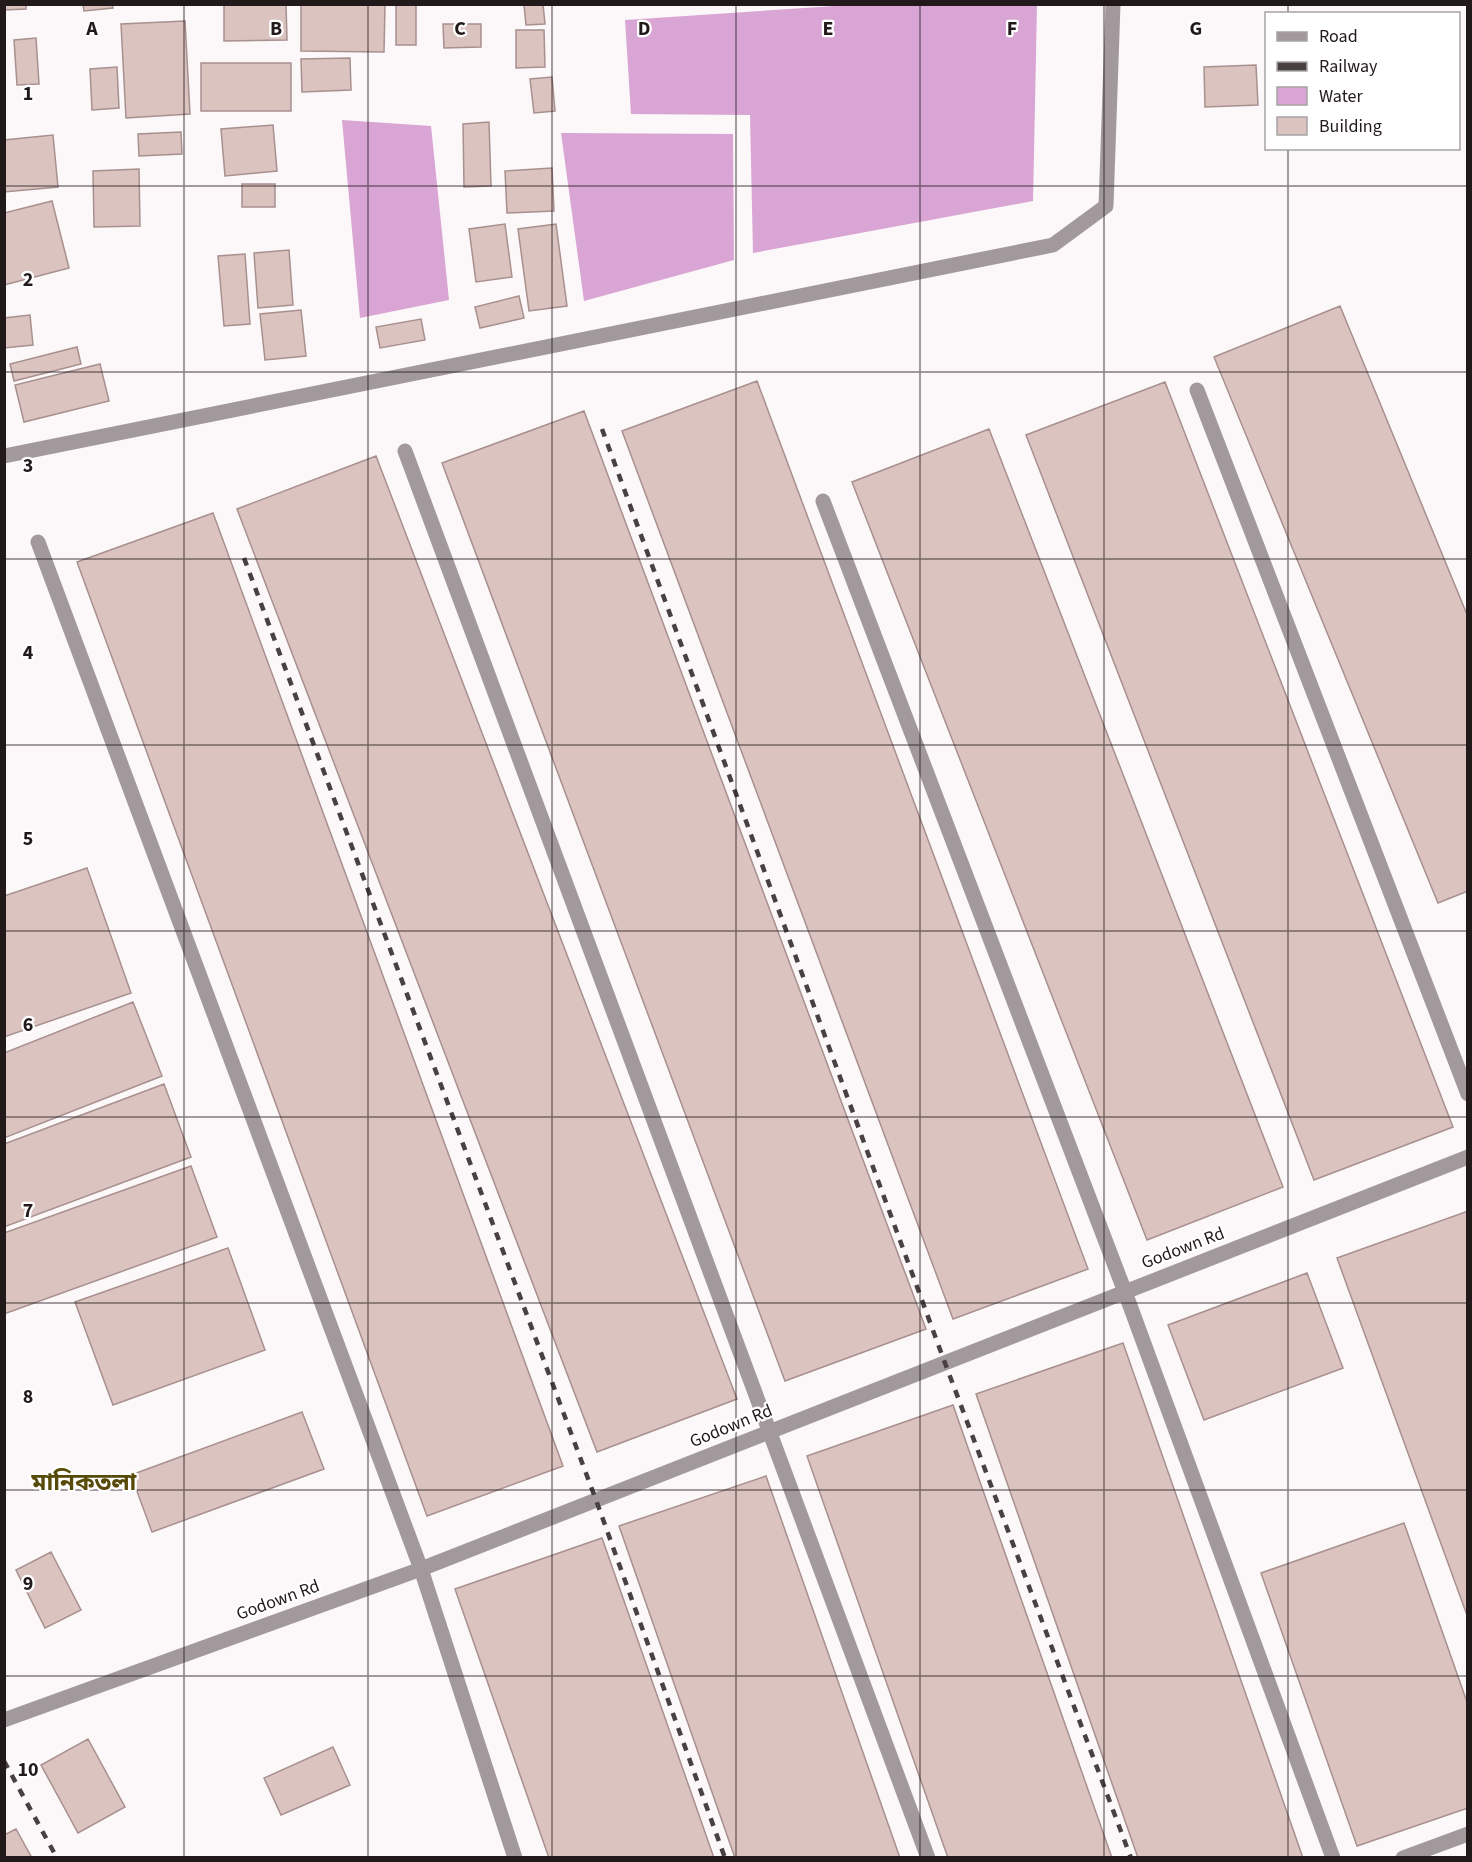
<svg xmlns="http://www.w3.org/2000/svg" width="1472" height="1862" font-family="'Source Sans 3','Noto Sans Bengali',sans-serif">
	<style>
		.water { fill: #d9a5d4 }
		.building { fill: #dbc3c0; stroke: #a7908e; stroke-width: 1.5 }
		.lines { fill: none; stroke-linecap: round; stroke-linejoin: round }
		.lane { stroke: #a2999d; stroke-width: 15 }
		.street { stroke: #a2999d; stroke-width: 15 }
		.rail { stroke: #484041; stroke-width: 4.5; stroke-dasharray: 8 8; stroke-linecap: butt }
		.grid { fill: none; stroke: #22191b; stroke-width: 1.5; stroke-opacity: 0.55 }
		.labels { text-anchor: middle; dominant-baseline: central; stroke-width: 4.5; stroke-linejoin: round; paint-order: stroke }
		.street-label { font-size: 18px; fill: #22191b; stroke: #fff }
		.district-label { font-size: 24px; font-weight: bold; fill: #574a09; stroke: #fff }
		.grid-label { font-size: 20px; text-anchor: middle; font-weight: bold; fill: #22191b; stroke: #fff; stroke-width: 4.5; stroke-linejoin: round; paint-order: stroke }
	</style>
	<rect width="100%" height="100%" fill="#fcf7f8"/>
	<path class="water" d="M865 4 1037 5 1033 201 753 253 750 115 631 114 625 20Z
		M342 120 431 126 449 300 360 318Z
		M561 133 733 134 734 260 584 301Z"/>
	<path class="building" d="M4 4H26V9L4 10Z
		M83 4H112L113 8 84 11Z
		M224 4H286L287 40 224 41Z
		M301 4H385L384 52 301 51Z
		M396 4H416V45H396Z
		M543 4 545 24 526 25 524 5Z
		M185 21 190 114 126 118 121 24Z
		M443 24H481V47L444 48Z
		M516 30H544L545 67 516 68Z
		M36 38 39 84 17 85 14 40Z
		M350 58 351 90 302 92 301 59Z
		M201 63H291V111H201Z
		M1256 65 1258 105 1205 107 1204 67Z
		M117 67 119 108 92 110 90 69Z
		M552 77 555 111 534 113 530 79Z
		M489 122 491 186 464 187 463 124Z
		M273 125 277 171 225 176 221 129Z
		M181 132 182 154 139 156 138 134Z
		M53 135 58 187 4 192V140Z
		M552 168 554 211 507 213 505 171Z
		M139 169 140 226 94 227 93 171Z
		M242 184H275V207H242Z
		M52 201 69 268 4 285V213Z
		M505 224 512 277 476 282 469 229Z
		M556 224 567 306 529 311 518 229Z
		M289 250 293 305 258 308 254 253Z
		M245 254 250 324 224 326 218 256Z
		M519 296 524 318 480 328 475 307Z
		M1340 306 1468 617V891L1438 903 1214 357Z
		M301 310 306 356 265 360 260 314Z
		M30 315 33 345 4 348V318Z
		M421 319 425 340 380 348 376 327Z
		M77 347 81 364 14 381 10 364Z
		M100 364 109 401 24 422 15 385Z
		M757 381 1088 1269 953 1319 622 431Z
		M1165 382 1453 1127 1314 1180 1026 435Z
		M584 411 926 1329 785 1381 442 463Z
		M989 429 1283 1187 1147 1240 852 482Z
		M376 456 737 1399 597 1452 237 509Z
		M213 513 563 1466 427 1516 77 562Z
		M87 868 131 993 4 1037V896Z
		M133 1002 162 1076 4 1138V1053Z
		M164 1084 191 1157 4 1227V1144Z
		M191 1166 217 1237 4 1314V1233Z
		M1468 1211V1618L1337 1258Z
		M228 1248 265 1350 113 1405 75 1302Z
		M1307 1273 1343 1368 1204 1420 1168 1325Z
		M1123 1343 1303 1858H1138L976 1394Z
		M953 1405 1112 1858H948L807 1456Z
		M302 1412 324 1469 152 1532 131 1475Z
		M766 1476 900 1858H735L619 1526Z
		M1404 1523 1468 1705V1808L1357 1846 1261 1573Z
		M602 1538 714 1858H549L455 1589Z
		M51 1552 81 1610 45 1628 16 1570Z
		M88 1739 125 1807 78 1833 41 1765Z
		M333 1747 350 1785 281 1815 264 1778Z
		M16 1829 32 1858H4V1835Z"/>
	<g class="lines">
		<path class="lane" d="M1197 390 1468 1094
			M405 451 928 1858
			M823 501 1125 1292 1333 1858
			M38 542 421 1569 515 1858
			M4 1720 421 1569 1468 1157
			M1403 1858 1468 1834"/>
		<path class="street" d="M4 456 1053 245 1106 206 1113 4"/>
		<path class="rail" d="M602 429 945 1363 1131 1858
			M244 558 596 1500 725 1858
			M4 1761 57 1858"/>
	</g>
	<path class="grid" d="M184 4V1858M368 4V1858M552 4V1858M736 4V1858M920 4V1858M1104 4V1858M1288 4V14M1288 148V1858M4 186H1468M4 372H1468M4 559H1468M4 745H1468M4 931H1468M4 1117H1468M4 1303H1468M4 1490H1468M4 1676H1468"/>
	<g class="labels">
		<g class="street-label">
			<text transform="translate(1183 1248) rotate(-21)">Godown Rd</text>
			<text transform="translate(731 1426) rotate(-22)">Godown Rd</text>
			<text transform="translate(278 1600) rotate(-20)">Godown Rd</text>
		</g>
		<g class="district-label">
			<text x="84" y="1482">মানিকতলা</text>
		</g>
	</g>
	<g class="grid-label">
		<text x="92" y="35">A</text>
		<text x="276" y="35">B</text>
		<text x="460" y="35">C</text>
		<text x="644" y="35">D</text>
		<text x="828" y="35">E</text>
		<text x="1012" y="35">F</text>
		<text x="1196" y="35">G</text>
		<text x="28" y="100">1</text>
		<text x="28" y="286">2</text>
		<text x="28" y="472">3</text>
		<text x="28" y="659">4</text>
		<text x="28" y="845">5</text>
		<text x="28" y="1031">6</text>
		<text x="28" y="1217">7</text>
		<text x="28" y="1403">8</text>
		<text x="28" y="1590">9</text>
		<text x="28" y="1776">10</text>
	</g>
	<rect width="1472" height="1862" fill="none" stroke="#22191b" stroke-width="12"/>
	<rect x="1265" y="12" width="195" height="138" fill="#ffffff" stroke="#a7a3a4" stroke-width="1.5"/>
	<rect x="1277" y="32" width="30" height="9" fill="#a2999d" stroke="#a7a3a4" stroke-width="1.5"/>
	<text x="1319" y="42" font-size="18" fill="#22191b">Road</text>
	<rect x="1277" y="62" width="30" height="9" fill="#484041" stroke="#a7a3a4" stroke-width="1.5"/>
	<text x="1319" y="72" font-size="18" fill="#22191b">Railway</text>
	<rect x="1277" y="87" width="30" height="18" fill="#d9a5d4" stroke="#a7a3a4" stroke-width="1.5"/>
	<text x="1319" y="102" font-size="18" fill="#22191b">Water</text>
	<rect x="1277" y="117" width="30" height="18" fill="#dbc3c0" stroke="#a7a3a4" stroke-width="1.5"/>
	<text x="1319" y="132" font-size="18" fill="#22191b">Building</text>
</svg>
